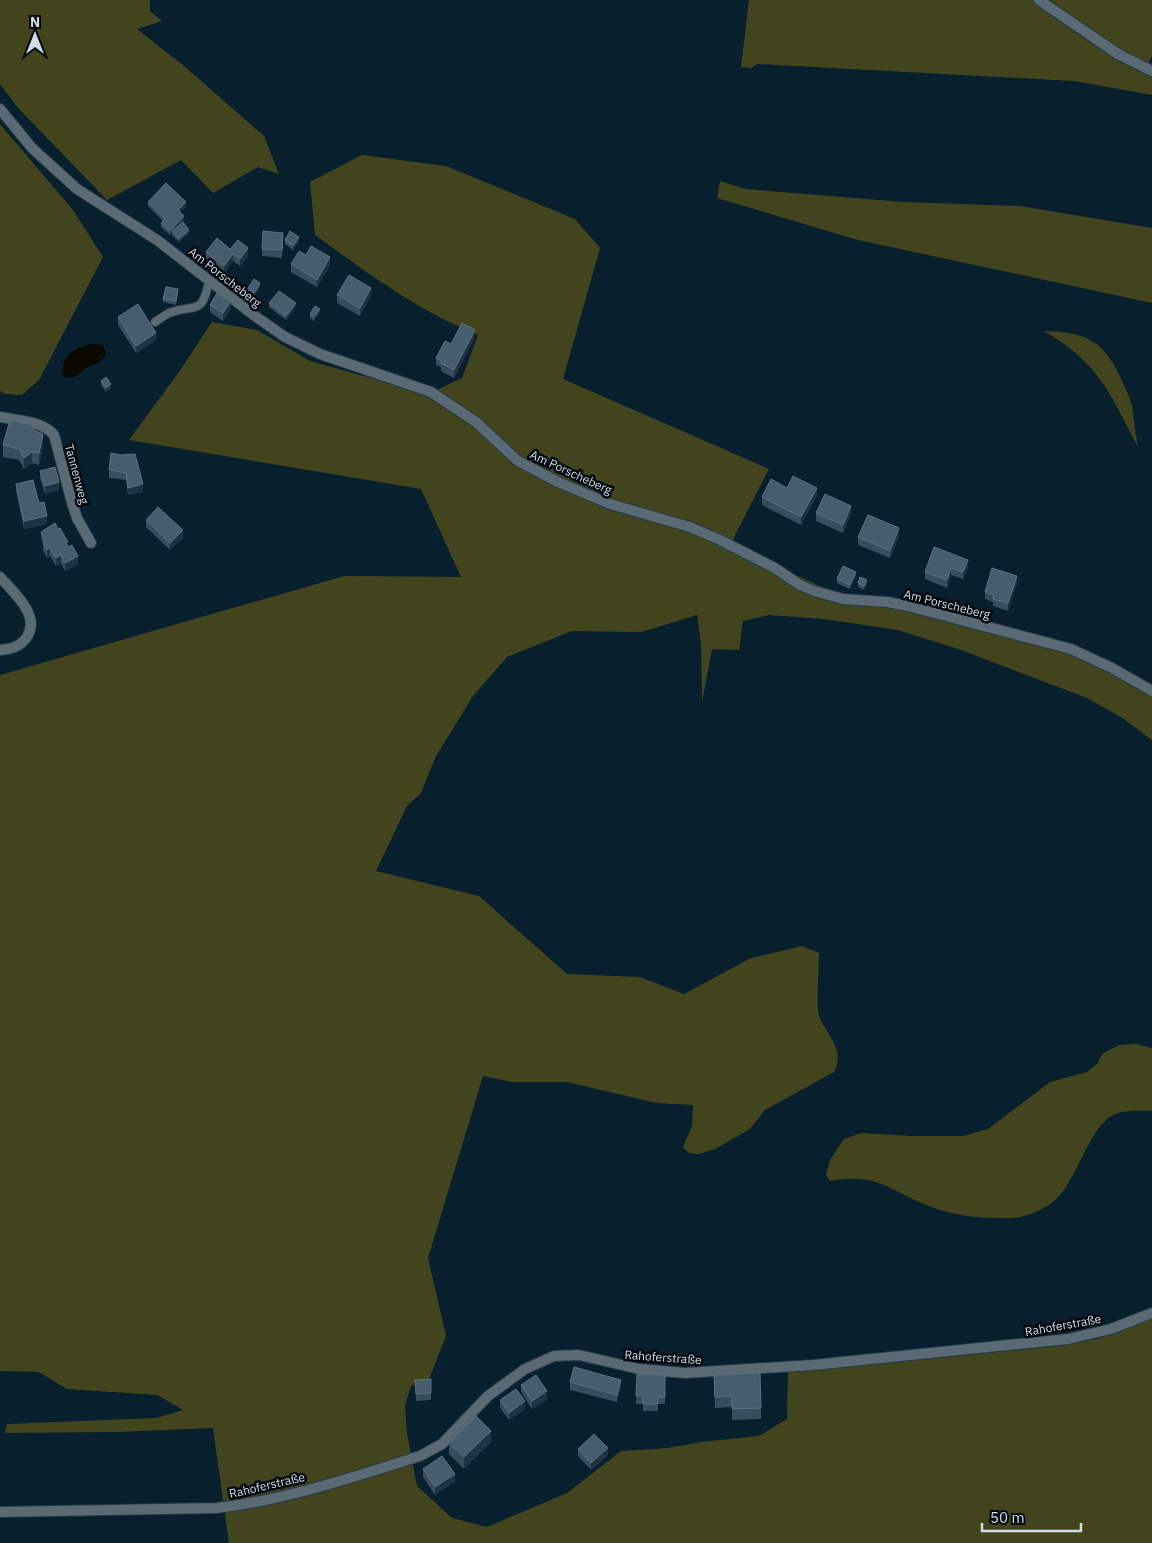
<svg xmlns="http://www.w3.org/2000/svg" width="1152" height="1543" font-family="'IBM Plex Sans',sans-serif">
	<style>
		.green { fill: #42441d }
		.water { fill: #090900 }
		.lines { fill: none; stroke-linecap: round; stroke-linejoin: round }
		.lane-casing { stroke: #243a47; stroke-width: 10 }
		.street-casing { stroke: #243a47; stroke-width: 12 }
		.lane { stroke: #5a6a75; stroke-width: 8 }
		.street { stroke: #5a6a75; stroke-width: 10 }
		.wall { fill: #374c5c }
		.shaded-wall { fill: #1d3343 }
		.building { fill: #475c6c; stroke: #5d707f }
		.labels { text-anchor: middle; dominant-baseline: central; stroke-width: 5; stroke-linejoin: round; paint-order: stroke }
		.street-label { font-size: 12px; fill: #d1dee8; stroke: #02080e }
	</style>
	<rect width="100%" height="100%" fill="#081f2d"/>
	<path class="green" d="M0 0H150V11L162 21 137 29 184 66 264 136 279 174 258 167 213 193 181 160 107 200 18 108 0 84Z
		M749 0H1034C1070 30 1109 58 1152 76V95L1074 81 757 64 751 68 741 67Z
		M1050 0H1152V56L1149 62 1152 64V67C1116 50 1081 25 1050 0Z
		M0 124 73 210 103 257 39 380 22 395 4 394 0 391Z
		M362 155 446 166 575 219 600 248 563 379 769 469 734 537 735 548 865 606 902 609 931 616 1076 655 1108 671 1152 696V740L1121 717 1087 698 961 650 898 630 824 619 769 615 743 621 739 650 712 649 702 702 701 645 697 615 641 632 572 631 507 657 473 696 436 756 421 793 407 806 376 871 479 896 567 974 640 977 684 994 751 958 802 946 819 953C819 966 816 1006 819 1015 826 1036 846 1048 834 1072L765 1110 750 1129 715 1149 699 1154 689 1153 683 1147 692 1126 693 1105 656 1103 567 1082H512L483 1076 428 1258 446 1336 429 1379 411 1386 405 1405 407 1434 417 1486 452 1518 487 1527 567 1493 621 1451 668 1448 701 1442 759 1436 787 1419 788 1372 1049 1347 1096 1339 1152 1318V1543H229L213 1428 116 1432 5 1433 7 1424 156 1418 183 1410 157 1395 67 1389 39 1372 0 1371V675L344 576 461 577 421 489 129 440 181 369 212 322 257 330 310 361 428 394 462 378 478 335C420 312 366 272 315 235L310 182Z
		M720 181 745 189 904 202 1020 206 1152 228V303L858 240 717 198Z
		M1044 331C1086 332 1105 341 1122 381 1125 388 1130 397 1132 406 1134 420 1135 433 1138 447 1123 420 1111 390 1090 367 1077 352 1060 341 1044 331Z
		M1136 1044 1152 1048V1111C1141 1111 1128 1110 1118 1113 1089 1122 1078 1182 1054 1201 1045 1208 1035 1213 1024 1216 1016 1219 1006 1218 997 1218 977 1218 954 1215 934 1208 891 1193 881 1172 830 1181L826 1175 830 1160 844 1139 861 1133 912 1136H963L988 1129 1050 1082 1087 1072 1098 1063 1102 1054 1119 1045Z"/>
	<path class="water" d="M90 344 103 345 106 354C101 364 94 363 86 368 78 373 74 380 64 377 59 355 73 350 90 344Z"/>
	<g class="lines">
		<defs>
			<path id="lane" d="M155 322C160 319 165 315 169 313 195 303 202 317 209 281"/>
			<path id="street" d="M1039 0 1118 54 1152 71
				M0 109 32 148 77 189 157 240 255 316 285 337 320 354 431 392 476 422 518 461 558 482 610 504 690 527 718 539 775 568 800 585 814 591 843 599 887 602 908 606 1071 649 1112 668 1152 691
				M0 417C16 420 43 421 54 435L72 503 77 518 91 543
				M0 577C13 592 41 615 27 637 20 647 11 649 0 650
				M0 1512 217 1508C286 1500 353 1477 420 1456L442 1444 488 1396 525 1369 554 1356 579 1355 639 1369 685 1373 813 1365 1068 1339 1111 1329 1152 1313"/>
		</defs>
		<use href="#lane" class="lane-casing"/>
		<use href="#street" class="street-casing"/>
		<use href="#lane" class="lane"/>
		<use href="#street" class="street"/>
	</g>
	<path class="wall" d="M148 202 186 206 180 212 184 220 181 224 189 233 179 242 172 235V232L170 235 161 227V223L163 221 148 206Z
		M283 240 282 258 262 256V249Z
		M285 240 299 241 293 250 285 244Z
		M230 249 248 256 240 266 233 261 224 274 206 259V252Z
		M306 255 330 265 317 287 291 272V264Z
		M260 287 254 297 247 293V289Z
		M178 293 176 305 163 302V299Z
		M337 295H371L360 316 337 303Z
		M269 303 296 307 286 320 269 307Z
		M210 305 231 309 223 321 210 312Z
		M320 312 314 321 310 318V314Z
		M118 317 156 340 136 353 118 325Z
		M475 337 454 378 441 371V367L436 365V358L451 344Z
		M101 381 111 388 106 392 101 385Z
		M33 431 43 445 39 465 32 463 24 469 19 460 3 457V445Z
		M120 455 143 492 128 495 126 480 109 478V470Z
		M40 471 59 490 45 494 40 479Z
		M16 484 39 503 47 524 24 529 16 491Z
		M787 488 817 495 801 525 762 505V497Z
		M816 513 851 514 843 533 816 521Z
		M146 520 183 538 170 550 146 527Z
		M58 529 78 564 65 571 61 563 56 566 50 556 47 558 43 550V543L41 539V532Z
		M899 536 890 558 858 545V537Z
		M934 547 968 567 963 579 951 575 947 588 925 579V572Z
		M856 576 850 589 837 583V579Z
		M858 583 867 584 864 590 858 587Z
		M1017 583 1008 611 993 606V602L985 599V592Z
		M637 1374 665 1375V1404H658V1411H643V1404H636Z
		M714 1375 761 1408V1419L732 1420V1407L715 1408Z
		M431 1379V1400L416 1401 415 1380Z
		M570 1382 621 1387 617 1402 570 1390Z
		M521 1385 547 1399 532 1409 521 1392Z
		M500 1400 525 1409 509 1420 500 1408Z
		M491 1442 464 1469 449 1454V1443Z
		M578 1449 608 1455 591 1470 578 1456Z
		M423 1469 455 1481 435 1495 423 1477Z"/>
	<path class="shaded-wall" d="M186 202V206L178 214V210Z
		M184 216V220L170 235V231Z
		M189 230V233L179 242V239Z
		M299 237V241L293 250V246Z
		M248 248V256L240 266V259Z
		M233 254V261L224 274V266Z
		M330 257V265L317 287V280Z
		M260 283V287L254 297V293Z
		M371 288V295L360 316V308Z
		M231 301V309L223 321V313Z
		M296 303V307L286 320V316Z
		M320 309V312L314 321V317Z
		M475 330V337L454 378V370Z
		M156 333V340L136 353V346Z
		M111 384V388L106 392V388Z
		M43 434V445L39 465V453Z
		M32 452V463L24 469V458Z
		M59 482V490L45 494V486Z
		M143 484V492L128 495V488Z
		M817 488V495L801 525V517Z
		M851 506V514L843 533V525Z
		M47 516V524L24 529V521Z
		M899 528V536L890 558V551Z
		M183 530V538L170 550V543Z
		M50 548V556L47 558V550Z
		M61 555V563L56 566V558Z
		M78 556V564L65 571V563Z
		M968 560V567L963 579V572Z
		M951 568V575L947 588V580Z
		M856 572V576L850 589V585Z
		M1017 576V583L1008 611V603Z
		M867 580V584L864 590V586Z
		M621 1380V1387L617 1402V1395Z
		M547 1391V1399L532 1409V1401Z
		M525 1401V1409L509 1420V1413Z
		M491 1431V1442L464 1469V1457Z
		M608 1448V1455L591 1470V1463Z
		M455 1474V1481L435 1495V1487Z"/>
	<path class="building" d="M166 183 186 202 178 210 184 216 170 231 161 223 165 219 148 202Z
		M183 222 189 230 179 239 172 231Z
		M263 231 283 233 282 250 262 249Z
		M290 231 299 237 293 246 285 240Z
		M217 238 230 249 238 240 248 248 240 259 233 254 224 266 206 252Z
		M311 246 330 257 317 280 291 264 299 251 306 255Z
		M349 275 371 288 360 308 337 295Z
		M254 279 260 283 254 293 247 289Z
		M166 287 178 289 176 301 163 299Z
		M279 291 296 303 286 316 269 303Z
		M217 293 231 301 223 313 210 305Z
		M138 304 156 333 136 346 118 317Z
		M315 306 320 309 314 317 310 314Z
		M462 323 475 330 454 370 441 363 442 361 436 358 445 341 451 344Z
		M106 377 111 384 106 388 101 381Z
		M10 420 33 425V430L43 434 39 453 32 452 24 458 19 449 3 445Z
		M111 453 120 455 135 454 143 484 128 488 126 473 109 470Z
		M55 467 59 482 45 486 40 471Z
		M793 476 817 488 801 517 762 497 771 479 787 488Z
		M33 480 39 503 44 502 47 516 24 521 16 484Z
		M825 494 851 506 843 525 816 513Z
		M158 507 183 530 170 543 146 520Z
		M868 515 899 528 890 551 858 537Z
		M55 523 58 529 60 528 68 542H66L68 547 72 545 78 556 65 563 61 555 56 558 50 548 47 550 43 542 46 541 41 532Z
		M934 547 968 560 963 572 951 568 947 580 925 572Z
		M843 566 856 572 850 585 837 579Z
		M992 568 1017 576 1008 603 993 599 994 595 985 592Z
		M860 577 867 580 864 586 858 583Z
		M574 1367 621 1380 617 1395 570 1382Z
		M760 1373 761 1408 732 1409V1396L715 1397 714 1375Z
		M637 1374 665 1375V1397H658V1404H643V1396H636Z
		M536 1375 547 1391 532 1401 521 1385Z
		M431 1379V1393L416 1394 415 1380Z
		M516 1389 525 1401 509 1413 500 1400Z
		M476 1416 491 1431 464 1457 449 1443Z
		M594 1434 608 1448 591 1463 578 1449Z
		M442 1456 455 1474 435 1487 423 1469Z"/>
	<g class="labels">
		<g class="street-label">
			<text transform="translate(225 277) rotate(38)">Am Porscheberg</text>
			<text transform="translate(571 472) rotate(25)">Am Porscheberg</text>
			<text transform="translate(77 474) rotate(75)">Tannenweg</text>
			<text transform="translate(947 604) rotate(14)">Am Porscheberg</text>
			<text transform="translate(1063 1325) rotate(-10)">Rahoferstraße</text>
			<text transform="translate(663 1357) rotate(4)">Rahoferstraße</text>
			<text transform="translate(267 1485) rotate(-13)">Rahoferstraße</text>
		</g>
	</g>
	<g transform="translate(35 35)" stroke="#02080e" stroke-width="4" paint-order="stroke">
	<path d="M0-4L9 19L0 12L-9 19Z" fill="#d1dee8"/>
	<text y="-8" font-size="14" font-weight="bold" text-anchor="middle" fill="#d1dee8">N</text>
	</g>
	<path d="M982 1523v8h99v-8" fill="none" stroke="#d1dee8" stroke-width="2.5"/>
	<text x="990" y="1523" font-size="15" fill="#d1dee8" stroke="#02080e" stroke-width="4" paint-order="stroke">50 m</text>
</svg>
